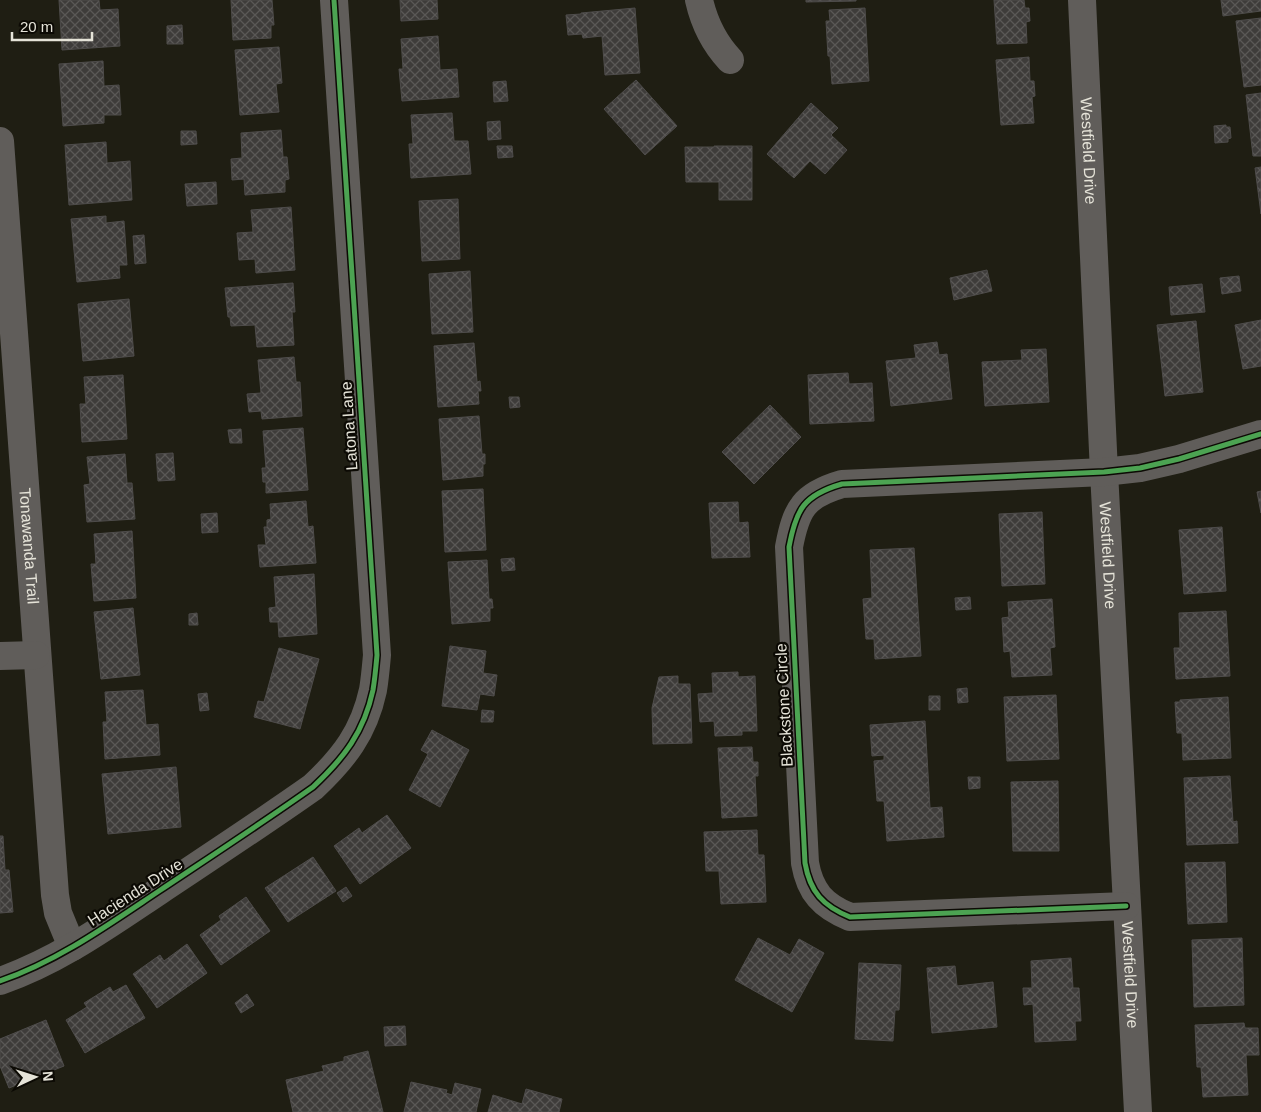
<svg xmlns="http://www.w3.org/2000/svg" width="1261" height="1112" font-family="Helvetica,sans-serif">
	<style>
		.building { fill: url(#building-cross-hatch); stroke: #4e4c4b }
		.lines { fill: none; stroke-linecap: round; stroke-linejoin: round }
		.minor { stroke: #605d5a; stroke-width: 28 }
		.cycleway-casing { stroke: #0c0a04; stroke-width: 8 }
		.cycleway { stroke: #4ca352; stroke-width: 5 }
		.labels { text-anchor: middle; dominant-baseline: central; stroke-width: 4.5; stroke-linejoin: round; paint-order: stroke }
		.street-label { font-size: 16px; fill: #e5e3d8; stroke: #0c0a04 }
	</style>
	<defs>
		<pattern id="building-cross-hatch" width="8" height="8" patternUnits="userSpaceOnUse" patternTransform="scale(1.25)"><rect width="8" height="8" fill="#3e3c3a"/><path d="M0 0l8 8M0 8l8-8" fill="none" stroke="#5a5856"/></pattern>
	</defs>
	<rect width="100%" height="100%" fill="#1f1e13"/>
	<path class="building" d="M59 0H99L100 10 118 9 120 46 62 50Z
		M231 0H272L274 25H271V38L233 40Z
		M400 0H437L438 19 401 21Z
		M806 0H856V1L806 2Z
		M994 0H1024L1025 8H1029L1030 21 1026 22 1027 43 997 44Z
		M1221 0H1261V11L1223 16Z
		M635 8 640 73 605 75 602 36 583 38 582 34 568 35 566 15 581 14V13Z
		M865 8 869 81 832 84 830 56H828L826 21H830L829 10Z
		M1261 18V85L1244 87 1236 21Z
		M182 25 183 44H167V26Z
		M438 36 440 70 457 69 459 97 402 101 399 69H403L401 39Z
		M279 47 282 83 276 84 279 112 240 115 235 50Z
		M1029 57 1030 81H1034L1035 96 1032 97 1034 123 1001 125 996 60Z
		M103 61 104 86 119 85 121 115H104V123L63 126 59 64Z
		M636 80 677 126 645 155 604 109Z
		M506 81 508 101 494 102 493 82Z
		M1261 93V156H1253L1246 95Z
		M811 103 838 128 831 135 847 150 825 174 810 161 794 178 767 154Z
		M452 113 454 141H468L471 174 411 178 409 144H413L411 115Z
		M500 121 501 139 488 140 487 122Z
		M1226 125V127H1230L1231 138 1228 139V142L1215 143 1214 126Z
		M281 130 283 157H287L289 179 285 180V192L245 195 244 179 232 180 231 159 242 158 241 133Z
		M181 131H196L197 144 181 145Z
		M106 142 107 163 130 161 132 200 69 205 65 145Z
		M497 146H512L513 157 498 158Z
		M714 146H752V200H719V182H686L685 147H714Z
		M1261 167V214L1255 168Z
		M216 182 217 204 187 206 185 184Z
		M458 199 460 259 422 261 419 201Z
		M291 207 295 270 256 273 255 259 239 260 237 233 253 232 251 210Z
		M106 216V223L124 221 127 265H119L120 278 77 282 71 219Z
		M144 235 146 263 135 264 133 236Z
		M987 270 992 291 954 300 950 278Z
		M470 271 473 332 432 334 429 274Z
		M1239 276 1241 291 1222 294 1220 278Z
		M293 283 295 312H292L294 345 257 347 255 325 231 326 230 317H228L225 288Z
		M1202 284 1205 312 1171 315 1169 287Z
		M129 299 134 356 83 361 78 304Z
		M1261 320V366L1243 369 1235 325Z
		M1196 321 1203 392 1165 396 1157 325Z
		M937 342 939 355 947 354 952 399 891 406 886 361 916 358 914 345Z
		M474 343 477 382 480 381 481 391H478L479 404 438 407 434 346Z
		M1046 349 1049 402 985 406 982 362 1022 360 1021 350Z
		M294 357 296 382H300L302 416 262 419 261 411 249 412 247 394 261 393 258 360Z
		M848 373 849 384 872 383 874 421 810 424 808 375Z
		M123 375 127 439 82 442 80 404H86L84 377Z
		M509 397H519L520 407 510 408Z
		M770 405 801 437 754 484 722 452Z
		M479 416 482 454H485V464H483V476L443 480 439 419Z
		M303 428 308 490 266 493V482H263L262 468H266L263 431Z
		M241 429 242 443H230L228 430Z
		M173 453 175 480 158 481 156 454Z
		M125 454 127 483H132L135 519 87 522 84 485 90 484 87 457Z
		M483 489 486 550 445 552 442 491Z
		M1261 491V513L1257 492Z
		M306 501 308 527 313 526 316 563 260 567 258 545H266L264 527H267V520L271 519 270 504Z
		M738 502 739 523 748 522 750 557 712 558 709 503Z
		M1042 512 1045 584 1002 586 999 514Z
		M217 513 218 532 202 533 201 514Z
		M1222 527 1226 591 1184 594 1179 530Z
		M132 531 136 598 94 601 91 564H96L94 534Z
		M914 548 921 656 875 659 874 639H866L863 599 872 598 870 550Z
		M514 558 515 570 502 571 501 559Z
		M487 560 489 599H492L493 608H490V621L452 624 448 562Z
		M314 574 317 634 279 637 278 622H270L269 608 276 607 274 577Z
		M970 597 971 609 956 610 955 598Z
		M1052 599 1055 647 1050 648 1052 675 1012 677 1010 651 1004 652 1002 618 1009 617 1008 602Z
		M133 608 140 675 101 679 94 612Z
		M1226 611 1230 676 1176 679 1174 648H1180L1179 613Z
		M197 613 198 625H189V614Z
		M450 646 486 651 483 673 497 675 494 696 480 694 477 710 442 706Z
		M279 648 319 659 300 729 254 717 258 701 264 702Z
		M738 672V677L755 676 757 731H742V735L715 736 714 721 700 722 698 694 713 693 712 673Z
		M678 676V684H690L692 743 653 744 652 708 659 677Z
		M967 688 968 702 958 703 957 689Z
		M143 690 146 725 158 724 160 755 105 759 103 722H107L105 692Z
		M207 693 209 710 200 711 198 694Z
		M1056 695 1059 759 1007 761 1004 697Z
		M929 696H940V710H929Z
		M1228 697 1231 758 1183 760 1182 733H1177L1175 702H1180V700Z
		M482 710 494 711 493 722H481Z
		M925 721 930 808 942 807 944 837 887 841 884 801H877L874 761 884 760V755L872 756 870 725Z
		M432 730 469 750 440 807 409 790 428 754 421 750Z
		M752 747 753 762H758V776H755L757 816 722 818 718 748Z
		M176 767 181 827 108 834 102 774Z
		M1230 776 1233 822 1237 821 1238 843 1187 845 1184 778Z
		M968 777H980V788L969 789Z
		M1058 781 1059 851H1013L1011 782Z
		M387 815 411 848 360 884 334 846 359 828 362 833Z
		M757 830 758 855H764L766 902 721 904 719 871H706L704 832Z
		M0 836H3L5 870H9L13 912 0 913Z
		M313 857 336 891 288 922 265 888Z
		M1225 862 1227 922 1188 924 1185 863Z
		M346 887 352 896 343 902 337 893Z
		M246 897 270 931 221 965 200 935 221 920 219 916Z
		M758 938 790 955 799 939 824 953 792 1012 735 980Z
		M1242 938 1244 1005 1194 1007 1192 940Z
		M187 944 207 973 157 1008 133 974 160 955 164 961Z
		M1071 958 1073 988H1079L1081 1021H1075L1076 1040 1035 1042 1033 1004 1024 1005 1023 988H1032L1031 961Z
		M859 963 901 965 899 1010H895L893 1041 855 1039Z
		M955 966 957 986 993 982 997 1027 932 1033 927 968Z
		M126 985 145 1018 85 1053 66 1020 87 1007 84 1003 110 987 113 992Z
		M247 994 254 1005 241 1013 235 1003Z
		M46 1020 64 1066 9 1088 0 1066V1039Z
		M1244 1023 1245 1028H1258L1259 1055H1246L1248 1095 1203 1097 1201 1067H1197L1195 1025Z
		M405 1026 406 1045 385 1046 384 1027Z
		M368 1051 383 1112H293L286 1080 324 1071 322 1066 344 1061V1057Z
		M411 1082 447 1090 446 1093 452 1095 455 1083 481 1089 476 1112H404Z
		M526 1089 562 1099 559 1112H488L493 1095 522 1104Z"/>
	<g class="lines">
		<g class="minor">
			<path d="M699 0C704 22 715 44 730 60"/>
			<path id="s1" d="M1082 0 1104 472 1138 1112"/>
			<path id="s2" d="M0 141 55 895 58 913 72 947"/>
			<path d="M0 656 36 655"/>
			<path d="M1126 906 850 917C823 906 810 892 805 863L789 547C796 509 804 495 842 484L1104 472 1140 468 1179 459 1261 434"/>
			<path d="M0 981C58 961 108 925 159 891 210 857 262 823 313 787 344 758 364 732 373 690 375 678 376 666 377 655L334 0"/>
		</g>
		<defs>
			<path id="cycleway" d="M1126 906 850 917C823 906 810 892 805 863L789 547C796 509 804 495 842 484L1104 472 1140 468 1179 459 1261 434
				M0 981C58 961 108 925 159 891 210 857 262 823 313 787 344 758 364 732 373 690 375 678 376 666 377 655L334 0"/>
		</defs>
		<use href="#cycleway" class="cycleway-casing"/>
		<use href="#cycleway" class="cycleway"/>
	</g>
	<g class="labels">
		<g class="street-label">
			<text stroke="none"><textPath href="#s1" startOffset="151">Westfield Drive</textPath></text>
			<text transform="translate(349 426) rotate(-94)">Latona Lane</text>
			<text stroke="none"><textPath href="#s2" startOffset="406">Tonawanda Trail</textPath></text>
			<text stroke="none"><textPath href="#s1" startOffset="556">Westfield Drive</textPath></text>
			<text transform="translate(784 705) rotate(-93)">Blackstone Circle</text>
			<text transform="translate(135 892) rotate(-33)">Hacienda Drive</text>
			<text stroke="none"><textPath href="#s1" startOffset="976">Westfield Drive</textPath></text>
		</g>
	</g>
	<g transform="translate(35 1077) rotate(86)" stroke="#0c0a04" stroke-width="4" paint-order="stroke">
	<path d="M0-4L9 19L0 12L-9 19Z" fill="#e5e3d8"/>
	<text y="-8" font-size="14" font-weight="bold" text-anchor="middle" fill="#e5e3d8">N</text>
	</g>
	<path d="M12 32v8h80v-8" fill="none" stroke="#e5e3d8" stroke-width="2.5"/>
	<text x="20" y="32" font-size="15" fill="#e5e3d8" stroke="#0c0a04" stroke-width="4" paint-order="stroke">20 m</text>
</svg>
